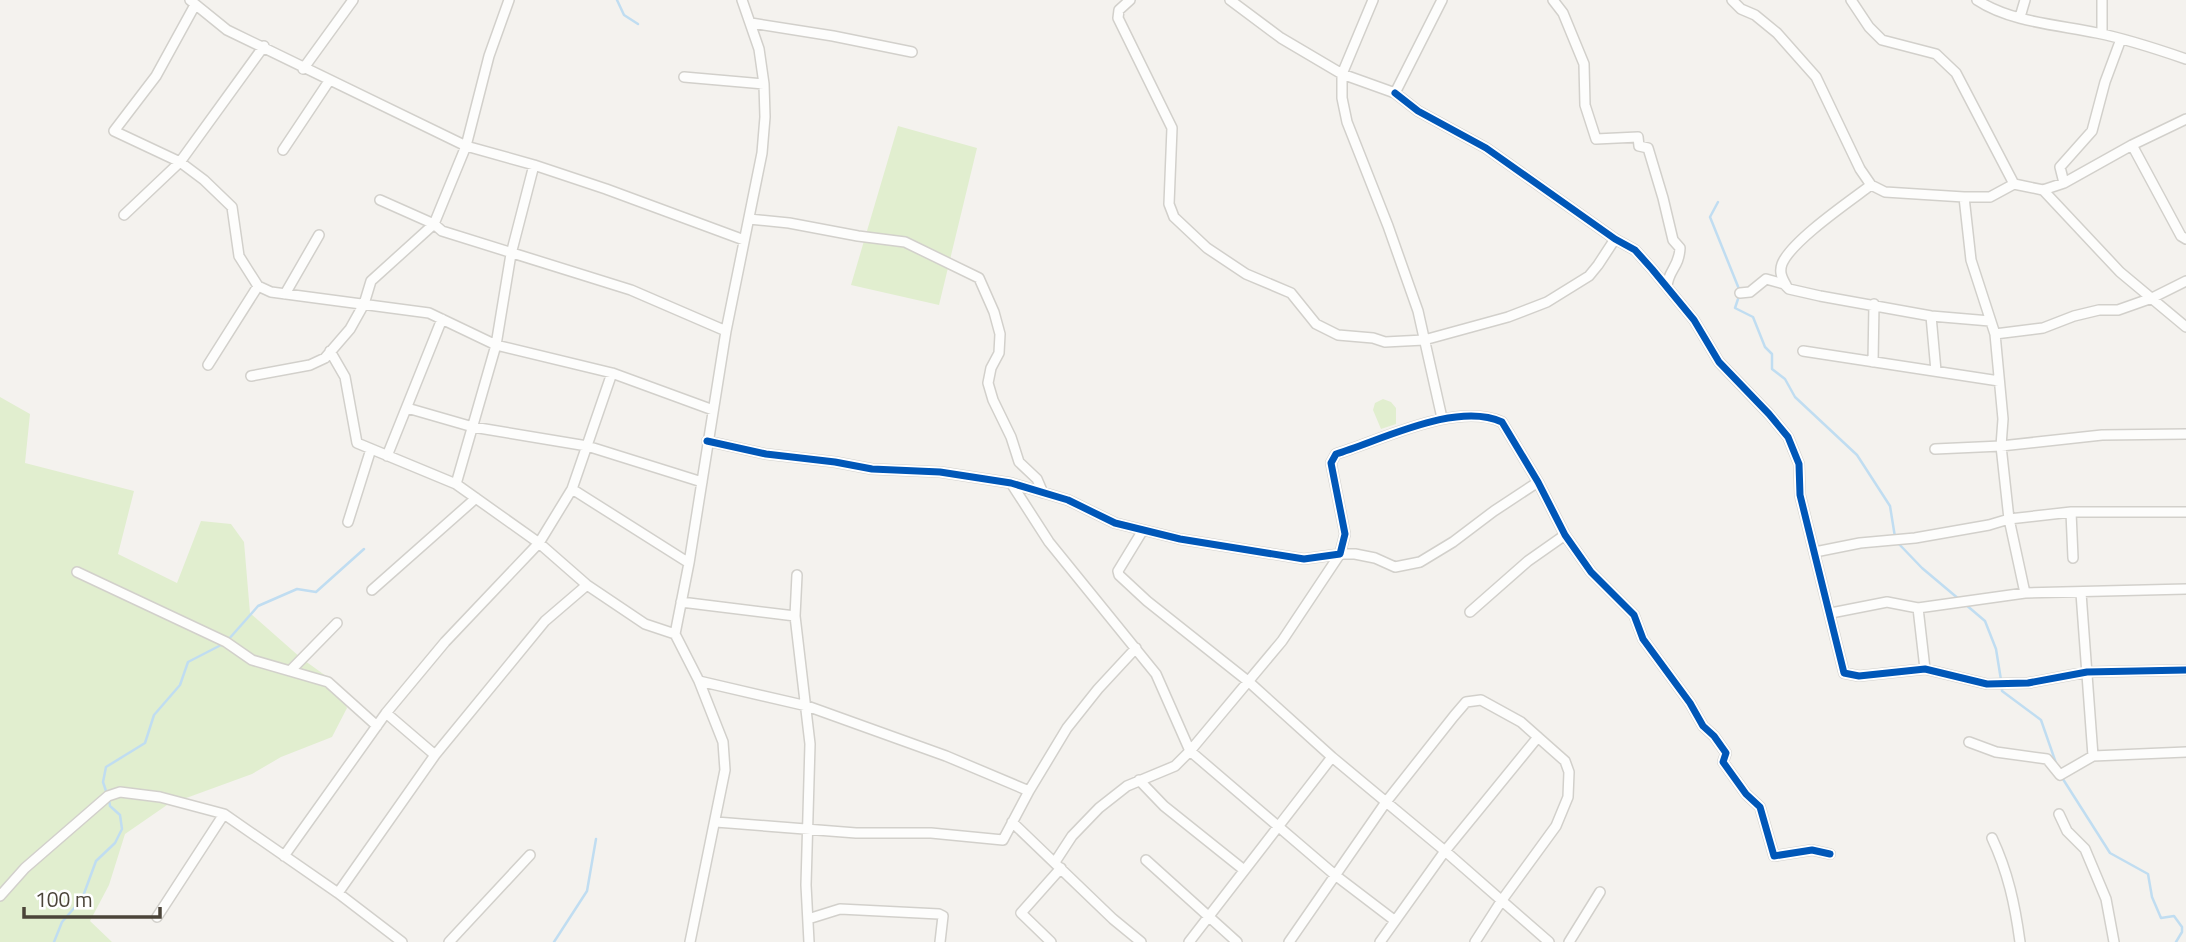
<svg xmlns="http://www.w3.org/2000/svg" width="2186" height="942" font-family="'Titillium Web',sans-serif">
	<style>
		.green { fill: #e1eecf }
		.lines { fill: none; stroke-linecap: round; stroke-linejoin: round }
		.stream { stroke: #c0ddf1; stroke-width: 2.5 }
		.minor-casing { stroke: #d2d0cb; stroke-width: 12 }
		.minor { stroke: #fdfdfc; stroke-width: 9 }
		.cycleway-casing { stroke: #fff; stroke-width: 11 }
		.cycleway { stroke: #0057b8; stroke-width: 7 }
	</style>
	<rect width="100%" height="100%" fill="#f4f2ee"/>
	<path class="green" d="M898 126 977 148 939 305 851 285Z
		M0 397 30 414 25 463 134 491 118 554 177 583 201 521 231 524 244 542 250 613 301 658 333 681 347 708 332 737 281 757 252 774 167 805 125 834 109 885 90 921 112 942H0Z
		M1383 399 1391 402 1396 408V424L1381 429 1373 410 1375 403Z"/>
	<g class="lines">
		<path class="stream" d="M617 0 624 15 638 24
			M1718 202 1710 217 1739 289
			M1739 296 1735 308 1753 317 1765 347 1772 354V369L1785 379 1795 397 1857 455 1890 506 1895 537
			M1898 543 1922 568 1960 600
			M1965 604 1985 621 1996 649 2001 680
			M228 640 258 606 297 589 316 592 364 549
			M2002 687V691L2041 720 2057 766
			M2061 776 2110 853 2148 874 2152 897 2161 918 2174 916 2182 927V932L2176 942
			M107 794 103 782 106 767 145 743 154 715 180 685 188 662 223 644
			M54 942 62 922 82 899 96 861 115 843 122 829 120 815 110 806 109 800
			M554 942 587 891 596 839"/>
		<defs>
			<path id="minor" d="M190 0 227 30 466 146 534 165 606 189 744 240
				M1130 0 1119 10 1118 18 1172 128 1169 204 1174 217 1207 248 1246 274 1291 293 1316 324 1338 335 1373 338 1385 342 1424 340 1508 317 1547 302 1589 276 1598 265 1615 239
				M1230 0 1281 38 1342 74 1395 93 1442 0
				M1373 0 1342 74V98L1347 122 1388 226 1418 311 1442 418
				M1553 0 1563 13 1584 64 1585 105 1596 139 1638 137 1639 146 1648 148 1663 198 1673 240 1680 248C1679 268 1668 270 1667 287
				M1732 0 1741 9 1755 15 1777 33 1816 77 1860 169 1871 185 1885 192 1964 197H1990L2014 184 2043 190 2120 272 2186 327
				M1851 0 1869 27 1882 40 1936 54 1956 73 2014 184
				M1977 0C2010 22 2059 25 2097 33 2127 39 2157 49 2186 59
				M195 5 156 76 114 131 180 162 204 180 232 207 239 256 258 286 271 292 429 313 496 345 612 373 713 410
				M2020 17 2025 0
				M751 23 833 36 912 52
				M2102 34V0
				M303 69 353 0
				M684 77 764 84
				M1395 93 1418 111 1486 148 1615 239 1635 250 1652 269 1694 320 1719 362 1769 414 1788 437 1799 464 1800 495 1844 673 1859 676 1925 669 1987 684 2028 683 2087 672 2186 670
				M2132 145 2181 236 2186 239
				M283 150 329 81
				M2064 183 2060 167 2092 131 2105 82 2121 39
				M2043 190 2064 183 2132 145 2186 119
				M1964 197 1971 260 1995 334 2003 419 2001 446 2009 519 2025 593
				M380 200 434 224 442 231 631 290 726 331
				M124 215 180 162 264 46
				M749 219 789 223 858 236 905 242 979 278 994 312 1000 334 999 353 991 368 988 383 993 400 1011 437 1019 462 1037 479 1043 493
				M1786 285C1782 278 1779 272 1782 264 1791 241 1850 201 1871 185
				M1740 293 1750 292 1766 279 1784 284 1789 289 1820 296 1931 316 1990 321
				M285 294 319 235
				M1931 316 1936 371
				M1995 334 2043 328 2074 316 2099 310H2118L2152 298 2186 281
				M330 351 345 377 357 443 456 484 539 543 587 585 645 624 675 634
				M1803 351 1999 381
				M1873 362 1874 304
				M208 365 258 286
				M251 376 310 365 325 358 350 329 364 304 371 281 434 224 466 146 489 56 509 0
				M407 408 473 427 587 446 702 482
				M707 441 766 454 835 462 872 469 940 472 1011 483 1068 500 1115 523 1180 539 1304 559 1340 554 1345 534 1331 463 1336 454C1382 440 1457 401 1502 422L1538 482 1565 535 1591 572 1634 615 1643 639 1690 703 1703 726 1714 736 1726 753 1723 762 1746 794 1760 807 1774 856 1812 850 1830 854
				M1935 449 2001 446 2102 435 2186 434
				M387 456 442 319
				M1011 483 1049 542 1156 674 1190 751 1335 875 1394 920
				M456 484 496 345 511 254 534 165
				M572 489 689 563
				M2071 512 2073 558
				M348 522 371 449
				M1143 530 1118 571 1119 575 1147 601 1249 682 1332 757 1445 851 1549 942
				M1815 552 1860 543 1915 538 1989 525 2009 519 2071 512H2186
				M77 572 226 642 252 660 328 682 377 726
				M797 575 795 616 810 744 806 885 809 942
				M372 590 476 498
				M2081 593 2093 756
				M681 602 795 616
				M1918 608 1925 669
				M1470 612 1528 561 1565 535
				M1831 613 1887 602 1918 608 2025 593 2186 589
				M290 671 337 623
				M699 681 807 706 946 756 1029 791 1003 840 931 833H856L716 822
				M386 713 435 755
				M1969 742 1996 752 2047 759 2060 775 2093 756 2186 752
				M1139 780 1164 806 1244 870
				M1029 791 1067 728 1098 689 1136 648
				M2059 814 2067 831 2085 849 2106 899 2114 942
				M1012 822 1113 919 1141 942
				M1992 838C2008 872 2015 905 2020 942
				M284 856 386 713 445 642 539 543 572 489 612 373
				M1146 860 1237 942
				M1055 862 1072 836 1099 808 1127 786 1175 766 1190 751 1282 641 1340 554H1355L1375 558 1395 567 1420 562 1453 542 1494 511 1538 482
				M338 893 435 755 545 621 587 585
				M0 896 25 868 108 796 120 792 160 797 224 814 338 893 402 942
				M157 917 224 814
				M808 919 840 909 939 914 943 916 940 942
				M449 942 530 855
				M690 942 725 770 723 742 699 681 675 634 689 563 726 331 762 153 765 117 764 84 759 49 742 0
				M1051 942 1021 913 1061 868
				M1189 942 1332 757
				M1289 942 1386 802 1454 716 1466 702 1481 700 1521 722 1565 761 1569 772 1568 797 1556 826 1502 900 1475 942
				M1380 942 1445 851 1538 737
				M1569 942 1600 892"/>
		</defs>
		<use href="#minor" class="minor-casing"/>
		<use href="#minor" class="minor"/>
		<defs>
			<path id="cycleway" d="M1395 93 1418 111 1486 148 1615 239 1635 250 1652 269 1694 320 1719 362 1769 414 1788 437 1799 464 1800 495 1844 673 1859 676 1925 669 1987 684 2028 683 2087 672 2186 670
				M707 441 766 454 835 462 872 469 940 472 1011 483 1068 500 1115 523 1180 539 1304 559 1340 554 1345 534 1331 463 1336 454C1382 440 1457 401 1502 422L1538 482 1565 535 1591 572 1634 615 1643 639 1690 703 1703 726 1714 736 1726 753 1723 762 1746 794 1760 807 1774 856 1812 850 1830 854"/>
		</defs>
		<use href="#cycleway" class="cycleway-casing"/>
		<use href="#cycleway" class="cycleway"/>
	</g>
	<path d="M24 907v10h136v-10" fill="none" stroke="#4b4439" stroke-width="3.5"/>
	<text x="35" y="907" font-size="21" fill="#4b4439" stroke="#ffffff" stroke-width="5" paint-order="stroke">100 m</text>
</svg>
